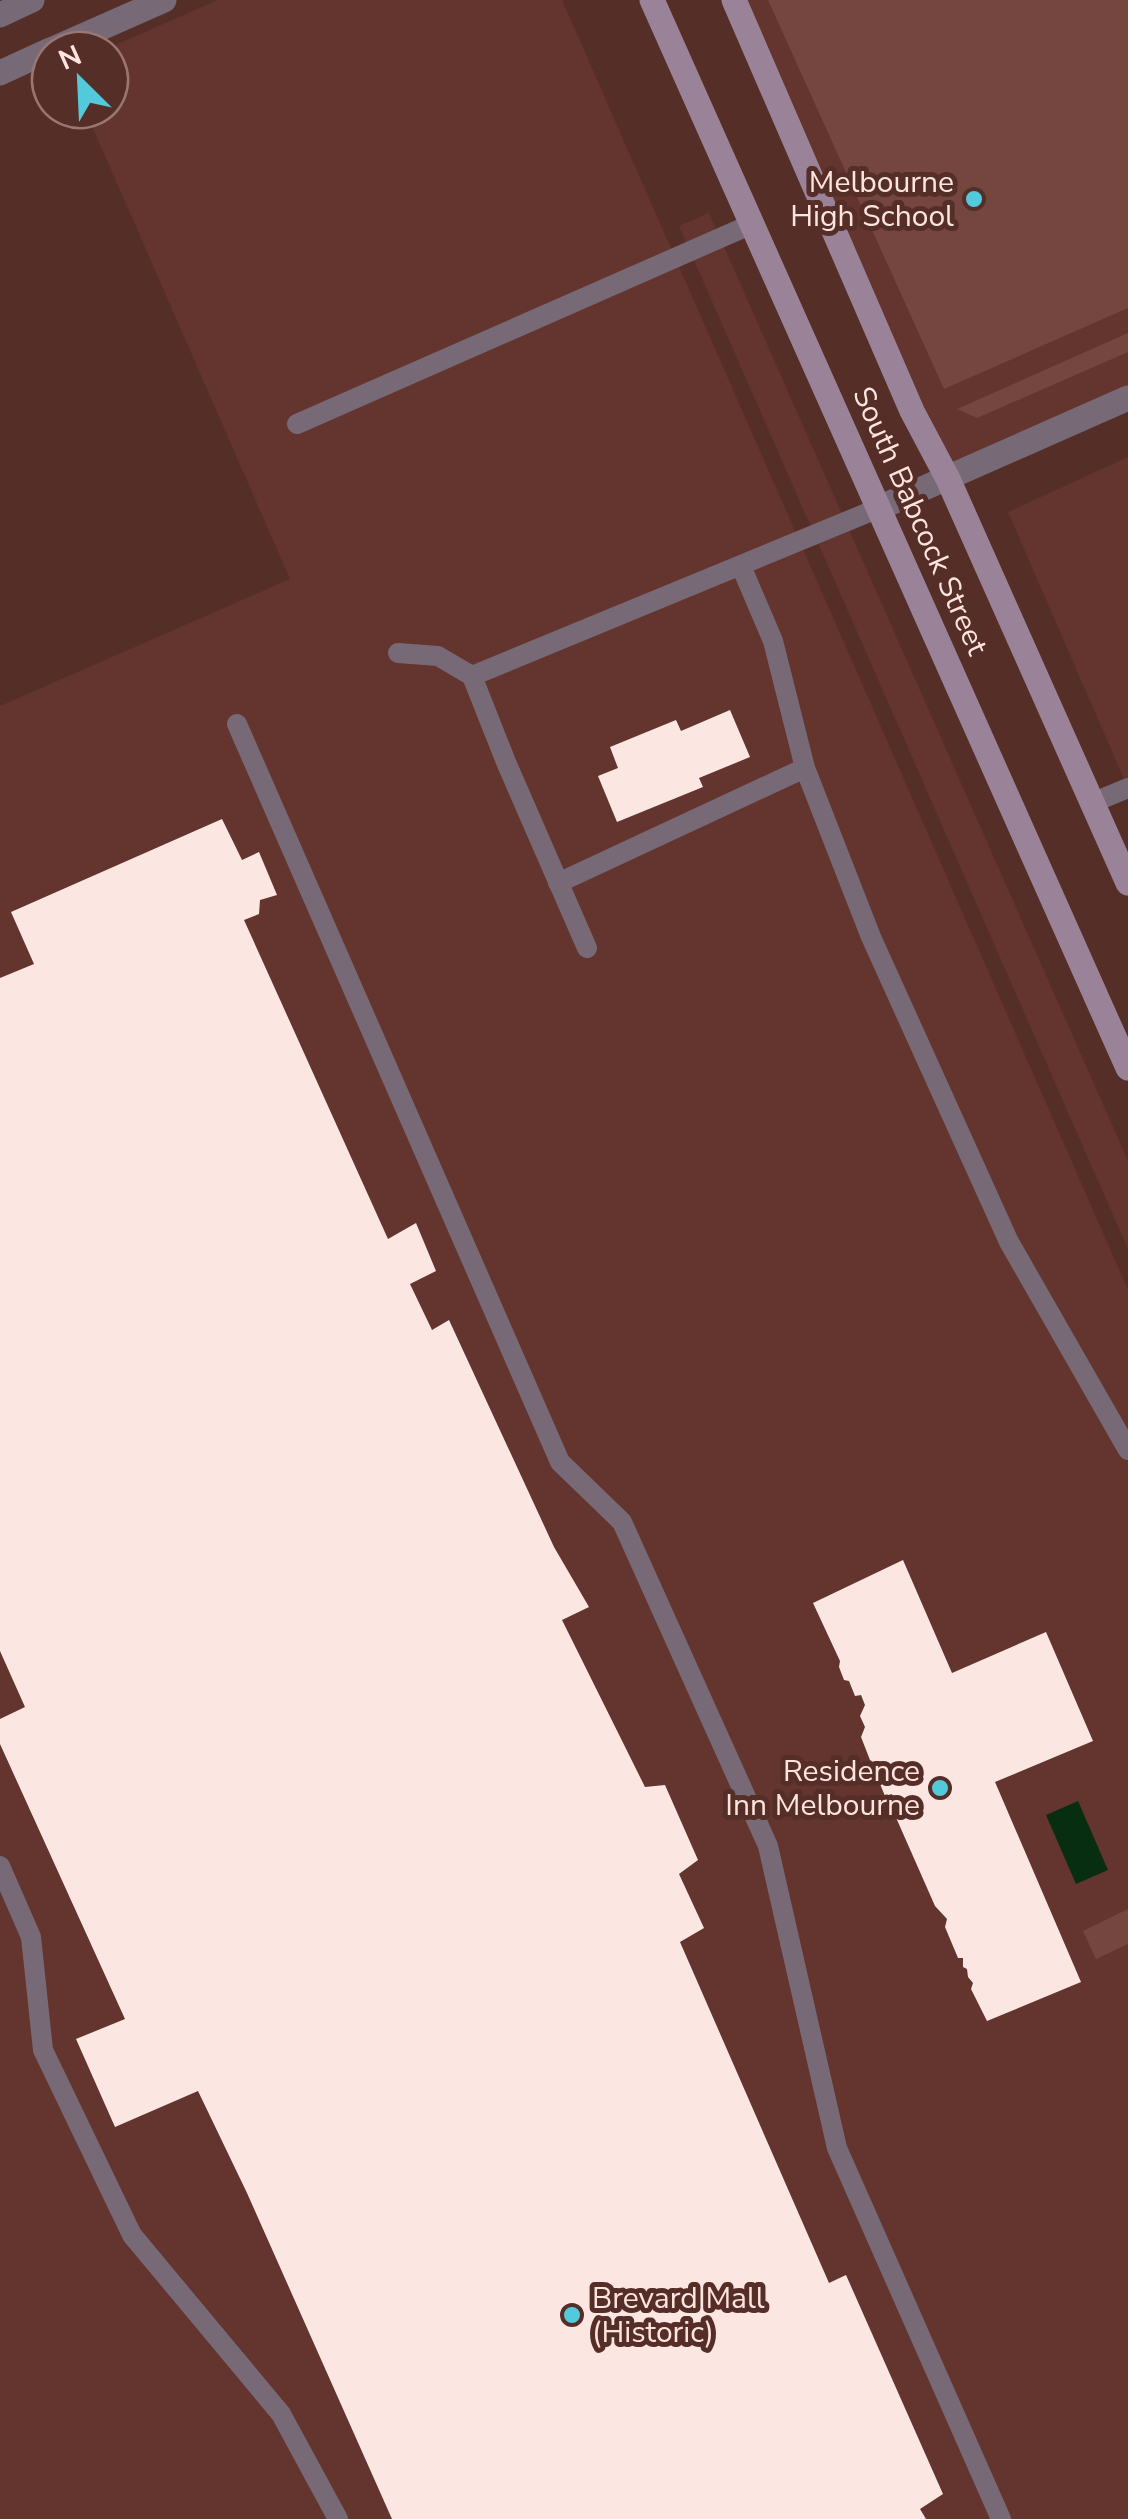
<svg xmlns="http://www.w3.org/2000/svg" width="1128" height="2519" font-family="'Nunito Sans',sans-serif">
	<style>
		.built { fill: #64352f }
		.green { fill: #75453f }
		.water { fill: #072e11 }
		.building { fill: #fbe6e2 }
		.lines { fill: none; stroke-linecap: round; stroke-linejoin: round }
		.service { stroke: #786977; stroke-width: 20 }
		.minor { stroke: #786977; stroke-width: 25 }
		.secondary { stroke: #9a8398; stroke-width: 25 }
		.poi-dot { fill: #53cadc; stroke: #562e28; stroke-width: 4 }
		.labels { text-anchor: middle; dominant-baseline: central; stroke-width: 10; stroke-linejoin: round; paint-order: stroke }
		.poi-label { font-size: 30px; fill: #ffe4e0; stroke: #562e28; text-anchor: end }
		.street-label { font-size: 30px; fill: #ffe4e0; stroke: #562e28 }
	</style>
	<rect width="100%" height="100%" fill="#562e28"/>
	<path class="built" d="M218 0H562L1128 1290V2519H0V706L290 579 85 110H110V50H104Z
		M734 0H1128V399L943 482Z
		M709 213 1128 1161V1249L679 226Z
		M1128 457V788L1008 512Z"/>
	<path class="green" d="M768 0H1128V308L944 389Z
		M1128 333V352L977 418 957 409Z
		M1128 1909V1944L1096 1959 1083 1931Z"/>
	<path class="water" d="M1078 1801 1108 1870 1076 1884 1046 1815Z"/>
	<path class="building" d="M730 710 750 757 699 778 703 787 617 822 598 776 618 768 610 747 676 720 681 731Z
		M222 819 242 860 259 852 277 895 260 900 259 914 244 920 388 1239 416 1223 436 1271 410 1284 432 1330 449 1320 554 1547 589 1607 562 1620 645 1787 665 1785 698 1860 679 1874 704 1928 680 1942 829 2283 846 2275 943 2494 920 2509 926 2519H392L247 2193 198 2091 115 2127 76 2039 125 2019 0 1744V1719L25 1707 0 1651V978L34 964 11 912Z
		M903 1560 952 1673 1046 1632 1093 1741 995 1782 1081 1982 987 2021 971 1989 973 1983 968 1977 967 1969 963 1967V1958H958L945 1927 947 1919 935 1906 894 1813 895 1804 892 1794 885 1796 875 1772 878 1765 870 1760 861 1737 865 1727 860 1716 865 1705 861 1695 855 1696 849 1681 844 1680 839 1667 840 1661 813 1603Z"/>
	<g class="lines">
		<path class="service" d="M297 424 752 224
			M741 566 773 641 805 768 871 937 1009 1242 1128 1450
			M398 653 438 656 472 676 879 508
			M472 676 506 762 587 948
			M237 724 560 1462 622 1522 768 1846 837 2148 1001 2519
			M1092 803 1128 788
			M558 883 805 768
			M0 1866 31 1937 43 2050 132 2235 281 2414 338 2519"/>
		<path class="minor" d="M0 15 32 0
			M51 50 164 0
			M0 73 50 50
			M879 508 1128 398"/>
		<path class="secondary" d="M652 0 1128 1068
			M734 0 912 411 948 479 1128 883"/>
	</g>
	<g class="poi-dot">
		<circle cx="974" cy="199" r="10"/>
		<circle cx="940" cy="1788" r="10"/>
		<circle cx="572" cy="2315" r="10"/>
	</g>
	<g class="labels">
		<g class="poi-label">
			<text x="954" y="182">Melbourne<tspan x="954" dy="34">High School</tspan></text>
			<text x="920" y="1771">Residence<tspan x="920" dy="34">Inn Melbourne</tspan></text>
			<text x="592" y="2298" text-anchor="start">Brevard Mall<tspan x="592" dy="34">(Historic)</tspan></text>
		</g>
		<g class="street-label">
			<text transform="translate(920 521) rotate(66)">South Babcock Street</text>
		</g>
	</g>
	<g transform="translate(80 80) rotate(336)"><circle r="48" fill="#562e28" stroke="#9a7772" stroke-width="2.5"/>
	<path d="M0-8L18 38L0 25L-18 38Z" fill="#53cadc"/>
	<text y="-15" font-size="28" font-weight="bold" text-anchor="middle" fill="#ffe4e0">N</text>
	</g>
</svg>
